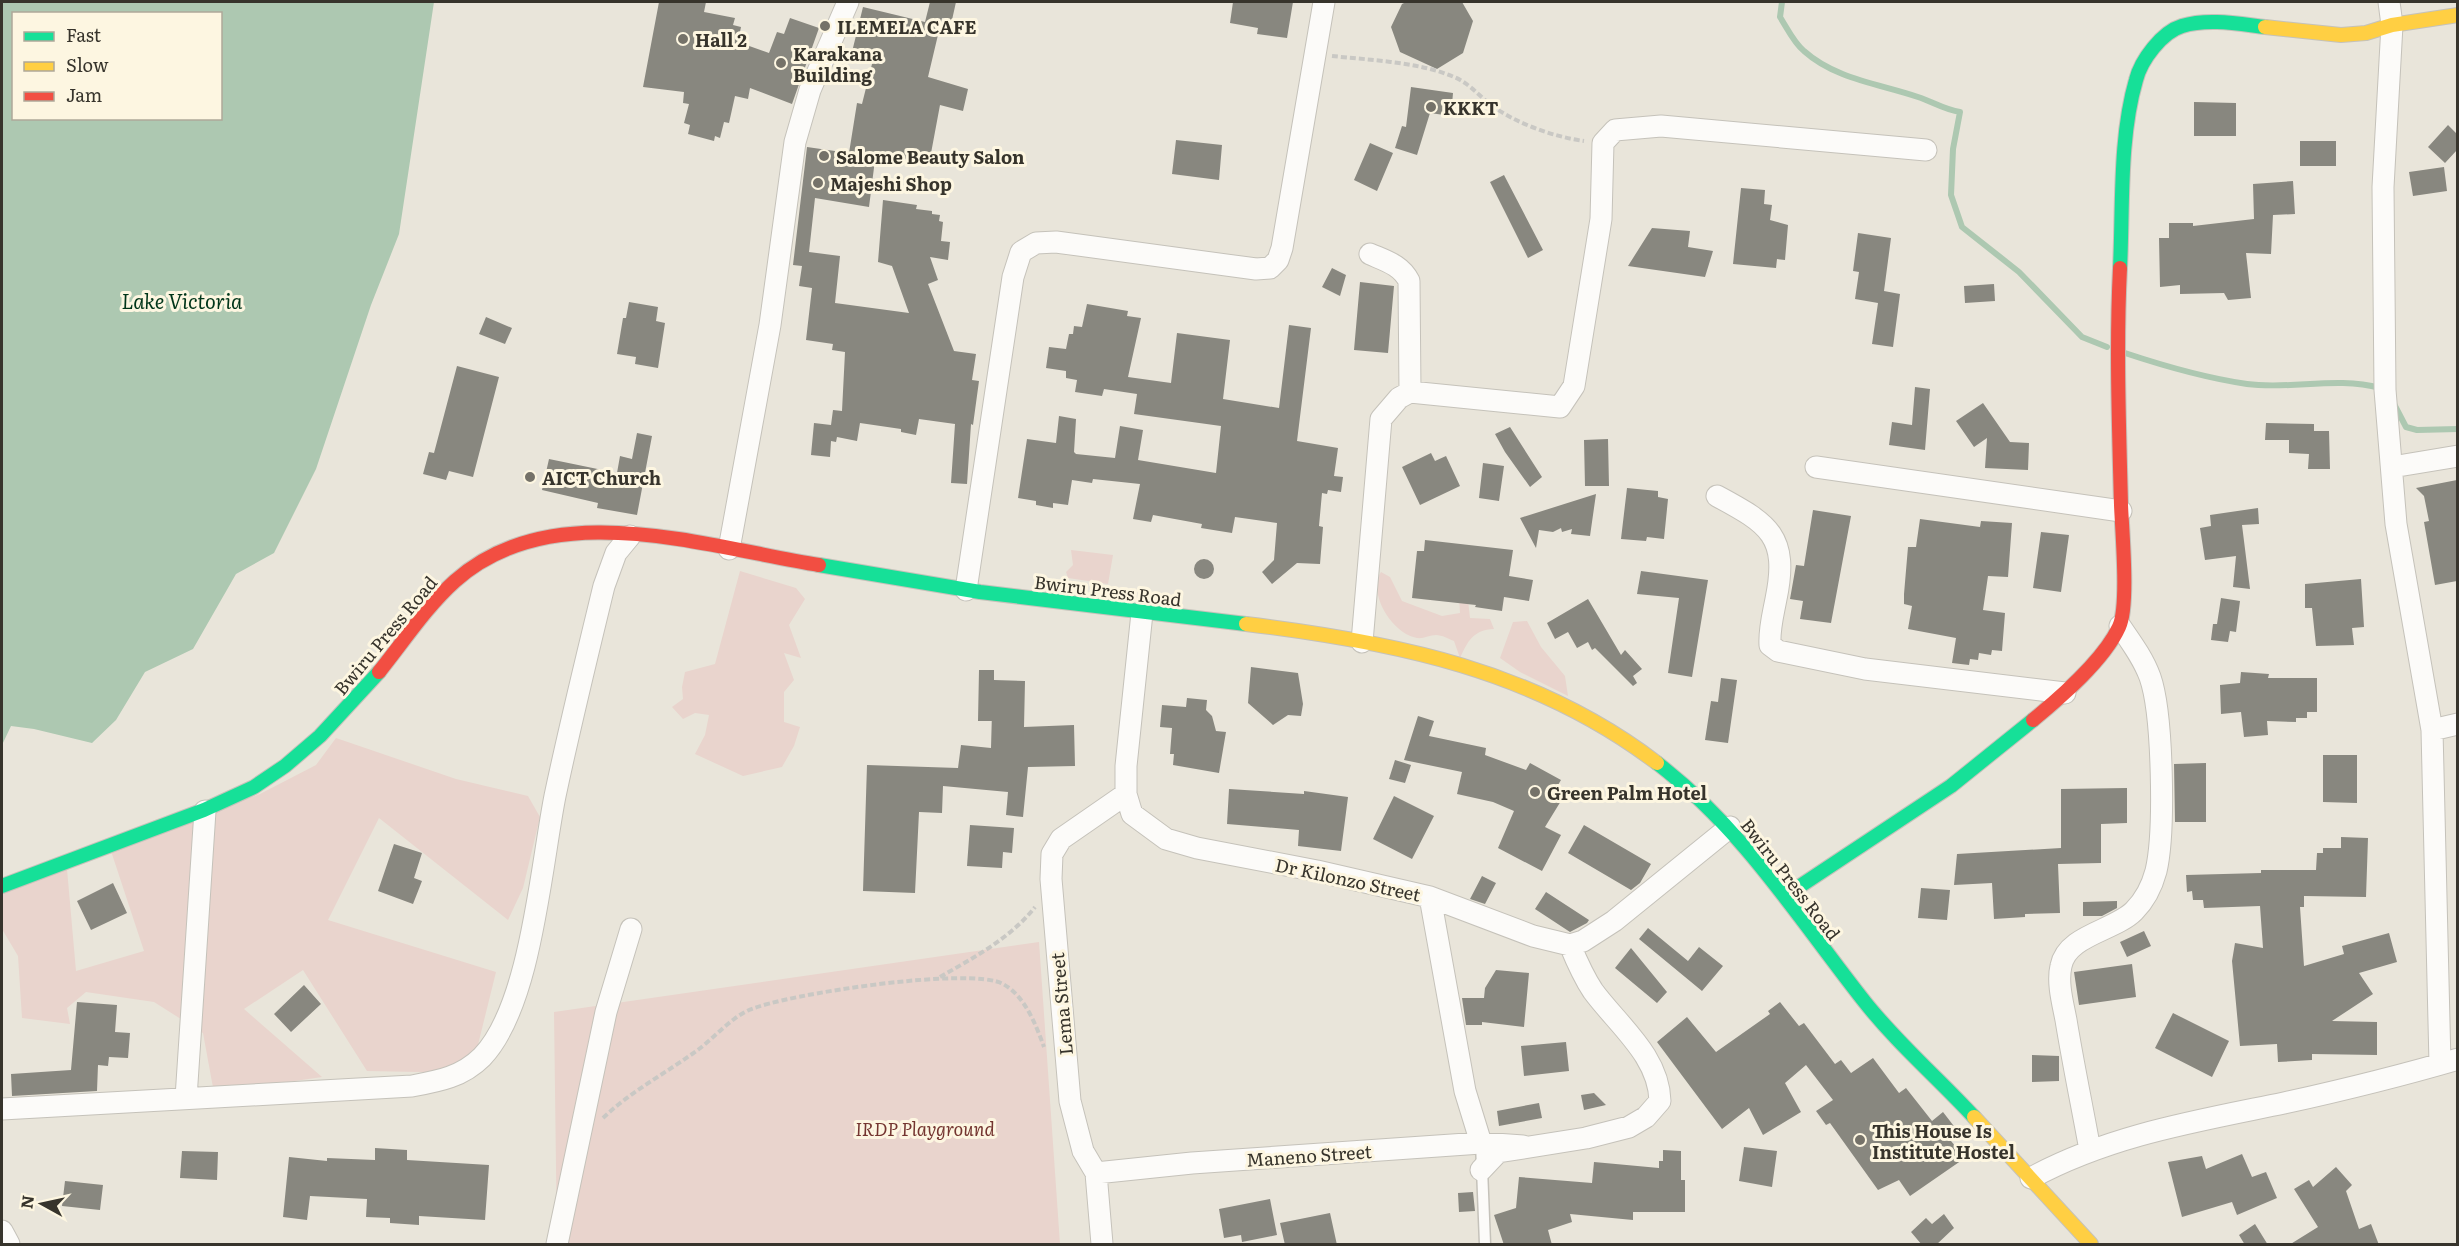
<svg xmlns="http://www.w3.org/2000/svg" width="2459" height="1246" font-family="Literata,serif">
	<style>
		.green { fill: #e9d4cd }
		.water { fill: #adc8b1; fill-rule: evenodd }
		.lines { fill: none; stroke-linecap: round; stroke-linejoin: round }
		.stream { stroke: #adc8b1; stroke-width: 6 }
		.building { fill: #88877f }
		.lane-casing { stroke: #c5c2ba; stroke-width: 13 }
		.street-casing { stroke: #c5c2ba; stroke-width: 23 }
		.fast-casing { stroke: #c5c2ba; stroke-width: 16 }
		.slow-casing { stroke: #c5c2ba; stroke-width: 16 }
		.jam-casing { stroke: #c5c2ba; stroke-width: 16 }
		.path { stroke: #c9c8c4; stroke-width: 4; stroke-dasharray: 6 3; stroke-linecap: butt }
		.lane { stroke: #fcfbf9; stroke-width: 10 }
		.street { stroke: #fcfbf9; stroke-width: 21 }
		.fast { stroke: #16e098; stroke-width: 14 }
		.slow { stroke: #ffcf43; stroke-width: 14 }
		.jam { stroke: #f24e42; stroke-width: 14 }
		.poi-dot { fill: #757269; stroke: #fdf6e1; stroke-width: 2 }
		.labels { text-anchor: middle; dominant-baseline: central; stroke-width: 6; stroke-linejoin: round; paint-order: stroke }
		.poi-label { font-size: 18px; font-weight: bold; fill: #37342c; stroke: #fdf6e1; text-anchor: start }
		.street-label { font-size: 18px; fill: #37342c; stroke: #fdf6e1 }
		.park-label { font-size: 18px; font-style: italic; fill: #743530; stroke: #fdf6e1 }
		.water-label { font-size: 20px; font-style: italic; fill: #003519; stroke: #fdf6e1 }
	</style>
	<rect width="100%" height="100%" fill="#e9e5da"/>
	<path class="green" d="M1071 550 1113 555 1108 584 1068 578 1066 572 1073 565Z
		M740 571 796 588 805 599 789 625 801 658 784 653 794 680 784 692V722L800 727 794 746 782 767 743 776 695 754 705 735 709 715 695 713 683 719 672 707 683 699 682 687 685 672 715 664Z
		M1381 572 1390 577 1402 601 1442 616 1460 613 1458 579 1468 600 1470 618 1490 619 1494 629C1473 630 1468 641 1460 658L1454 641C1449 639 1442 635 1436 635 1430 635 1423 639 1417 638 1393 634 1367 594 1381 572Z
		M1527 621 1541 647 1565 676 1568 696 1520 672 1500 658 1513 622Z
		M336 738 456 779 528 796 540 817 523 888 508 920 379 818 328 920 496 972 471 1073 367 1071 303 970 244 1009 322 1077 214 1093 203 1033 154 1002 86 992 67 1008 70 1024 22 1018 18 956 2 929V892L67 869 76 971 144 951 110 848 260 794 316 765Z
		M1039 942 1060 1244H557L554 1012Z"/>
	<path class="water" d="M2 2H434L399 234 371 305 316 469 274 553 236 574 193 649 145 672 116 720 92 743 34 729 11 726 2 745ZM14 14H220V118H14Z"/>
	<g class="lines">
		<path class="stream" d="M1782 2 1780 17C1787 28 1794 43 1804 51 1835 79 1880 84 1918 97 1933 102 1945 110 1960 112L1953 149 1951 195 1962 227 2019 272 2082 337 2107 347
			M2125 353C2164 366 2206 378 2247 384 2291 390 2337 376 2380 388
			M2394 404 2406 427 2417 430 2458 429"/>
	</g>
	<path class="building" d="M659 2H706L704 12 735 18 733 25 741 27 738 42 769 53 777 32 784 34 790 18 819 28 792 104 750 88 748 99 735 96 729 123 724 122 720 138 715 136 714 141 688 134 690 125 684 123 689 104 683 103 684 92 643 87Z
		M930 2H956L952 20 942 18 928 77 968 89 963 111 940 105 929 164 876 152 869 207 815 198 809 252 840 256 835 303 909 313 892 266 878 262 883 200 917 205 916 209 932 211V214L940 215 939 221 943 222 941 241 950 242 948 260 930 257 938 280 928 284 954 351 976 354 972 380 979 381 973 425 971 424 967 484 951 483 955 424 919 419 916 435 901 432V429L860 423 857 441 837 437 836 442 831 441 830 457 811 455 814 423 831 425 833 410 842 411 845 352 832 350 833 344 806 340 812 288 799 286 802 266 793 265 807 147 849 153 857 103 862 104 872 64 851 56 863 7 925 22Z
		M1233 2H1293L1287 38 1257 34 1258 28 1230 23Z
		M1406 2H1462L1473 21 1463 53 1437 69 1400 52 1391 27 1402 4Z
		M1411 87 1453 93 1451 116 1430 113 1417 155 1395 148 1402 126 1406 127Z
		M2194 102 2236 103V136H2194Z
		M2448 125 2457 134V150L2445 163 2428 147Z
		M1176 140 1222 145 1219 180 1172 174Z
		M2300 141H2336V166H2300Z
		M1370 143 1393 153 1377 191 1354 180Z
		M2444 167 2447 191 2413 196 2409 172Z
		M1504 175 1543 250 1528 258 1490 182Z
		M2293 181 2295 214 2273 215 2271 254 2246 253 2251 298 2228 300 2224 293 2180 294V285L2160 287 2159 238H2169V223H2193V226L2254 219 2253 184Z
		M1741 188 1765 190 1764 204 1772 205 1770 220 1788 225 1785 260 1777 259 1776 268 1733 264Z
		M1652 228 1690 231 1688 247 1713 251 1705 277 1628 266Z
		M1858 233 1891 238 1884 291 1900 294 1893 347 1872 344 1878 303 1855 299 1859 272 1853 271Z
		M1332 268 1346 275 1340 296 1322 287Z
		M1360 282 1394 286 1388 353 1354 350Z
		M1994 284 1995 301 1965 303 1964 286Z
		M629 302 658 307 656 321 665 323 658 368 635 364 636 357 617 354 623 318H626Z
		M1087 304 1128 311 1127 316 1141 318 1128 377 1171 383 1177 333 1230 340 1223 399 1279 408 1289 325 1311 328 1297 441 1338 448 1334 476 1343 477 1341 492 1328 490 1327 494 1322 493 1319 526 1323 527 1320 564 1297 563 1272 584 1262 572 1274 560 1277 523 1235 517 1232 533 1201 528 1202 524 1153 515 1151 522 1133 519 1140 484 1093 479 1092 483 1072 480 1068 505 1053 503V508L1036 505V501L1018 498 1027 439 1056 443 1059 416 1076 419 1074 452 1076 454 1115 458 1120 426 1143 430 1138 460 1216 473 1221 426 1134 414 1137 394 1104 389 1102 396 1075 392 1077 380 1066 378V371L1046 368 1049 347 1066 349 1069 334H1073L1074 326 1082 327Z
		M486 317 512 328 505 344 479 334Z
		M457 366 499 377 473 477 449 471 446 480 423 474 429 452 434 453Z
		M1915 387 1930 389 1925 450 1889 445 1892 422 1912 425Z
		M1983 403 2010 442 2029 443 2028 470 1985 468 1987 438 1974 447 1956 421Z
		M2266 423 2314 424V431H2329L2330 469H2308L2309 454 2289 453V440H2265Z
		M1510 427 1542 477 1530 487 1505 452 1495 434Z
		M637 433 652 436 637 515 597 508 598 503 542 490 549 459 617 473 620 456 632 459Z
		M1608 439 1609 486H1585L1584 440Z
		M1431 453 1435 461 1446 456 1460 486 1420 505 1402 467Z
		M1483 463 1504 466 1499 501 1479 498Z
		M2457 480V581L2435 585 2424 522 2429 521 2424 496 2416 488Z
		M1627 488 1658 491V497L1668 499 1664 539 1647 537 1646 541 1621 539Z
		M1596 494 1590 536 1571 534 1572 529 1562 532 1561 528 1553 532 1539 530 1536 548 1520 518Z
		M2258 508 2259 524 2242 525 2250 589 2233 587 2236 556 2205 560 2200 528 2211 526 2210 515Z
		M1813 510 1851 516 1831 623 1800 619 1803 601 1790 599 1796 565 1804 566Z
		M1920 519 1980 527 1981 521 2012 523 2008 577 1988 576 1983 610 2005 613 2002 651 1992 650 1991 655 1979 653 1978 660 1970 659 1969 665 1952 663 1956 638 1908 629 1912 606 1904 604V594L1908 547H1916Z
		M2041 532 2069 535 2061 592 2033 588Z
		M1425 540 1513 550 1509 576 1533 580 1529 601 1504 597 1502 611 1475 607 1476 605 1412 598 1417 551H1424Z
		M1194 569a10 10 0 1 1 20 0a10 10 0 1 1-20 0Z
		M1641 571 1708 580 1692 677 1668 673 1679 598 1637 594Z
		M2361 579 2364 627 2352 628 2354 645 2316 646 2312 608H2305V584Z
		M2221 598 2240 601 2236 632 2230 631 2228 642 2211 640 2213 624H2217Z
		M1588 599 1621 655 1625 650 1642 669 1633 676 1637 683 1633 686 1595 648 1592 650 1588 642 1577 648 1568 632 1555 639 1547 623Z
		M1251 667 1298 673 1303 704 1301 716 1288 715 1273 725 1248 703Z
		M979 670H994V680L1025 681 1024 727 1074 725 1075 766 1028 767 1023 817 1006 815 1008 792 943 786 942 813 919 812 915 893 863 891 867 765 958 768 961 745 991 748 992 712V721H978Z
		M2241 672 2269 674 2268 678H2317V712H2307V718H2296V722L2267 721 2268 735 2244 737 2241 712 2221 714 2220 685 2240 683Z
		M1721 678 1737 680 1728 743 1705 740 1711 701 1718 702Z
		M1187 698 1207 700 1206 710 1212 716 1216 731 1226 732 1219 773 1173 765 1174 754H1170L1172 728 1160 727 1162 705 1186 707Z
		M1418 716 1434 721 1429 736 1486 748 1485 755 1526 770 1530 763 1561 780 1555 790 1564 796 1545 827 1561 835 1542 871 1498 848 1514 811 1493 802 1457 794 1462 772 1404 760Z
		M2323 755H2357V803L2323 802Z
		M1395 760 1411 765 1405 783 1389 779Z
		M2206 763V822H2175L2174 764Z
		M2127 788V823L2101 824V863L2058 864 2060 913 2025 914V917L1994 919 1992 883 1954 885 1957 854 2061 848V789Z
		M1229 789 1304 794V791L1348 797 1341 851 1298 846 1299 830 1227 824Z
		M1394 796 1434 816 1412 859 1373 839Z
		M970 825 1014 828 1012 853 1003 852 1002 868 967 866Z
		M1584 825 1651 864 1640 883 1631 890 1568 853Z
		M2341 837 2368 838 2366 897 2304 896V907H2300L2304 966 2344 954 2342 946 2389 933 2397 962 2359 973 2373 994 2332 1021 2377 1022V1055L2312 1054V1060L2278 1062 2277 1044 2240 1046 2232 961 2235 943 2263 948 2260 906 2204 908 2203 900H2193L2192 891 2187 892 2186 875 2261 873V870H2316L2317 853H2323V848H2341Z
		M394 844 422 853 414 878 422 881 413 904 378 891Z
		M1482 876 1496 883 1485 904 1470 899Z
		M113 883 127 913 91 930 77 901Z
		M1921 888 1950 890 1947 920 1918 918Z
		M1546 892 1589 920 1587 923 1570 932 1535 909Z
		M2117 901V908L2102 916H2083V902Z
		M1648 928 1688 961 1699 947 1723 966 1702 991 1639 939Z
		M2144 931 2151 946 2127 957 2120 942Z
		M1631 948 1667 992 1657 1003 1615 968Z
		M2132 964 2136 997 2079 1005 2074 972Z
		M1496 970 1529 973 1524 1027 1482 1022V1025H1466L1462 998H1484L1485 988Z
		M304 985 321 1004 291 1032 274 1014Z
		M77 1002 117 1005 115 1032 130 1033 128 1058 109 1057 108 1066 98 1065 97 1091 12 1096 11 1074 71 1070Z
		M1780 1002 1799 1026 1804 1023 1835 1064 1841 1060 1851 1073 1873 1058 1899 1093 1906 1088 1932 1121 1943 1112 1960 1134 1951 1141 1965 1158 1910 1196 1899 1180 1878 1190 1830 1123 1826 1125 1816 1111 1833 1100 1806 1065 1785 1083 1801 1112 1763 1135 1749 1108 1722 1129 1657 1042 1687 1017 1716 1052 1770 1014 1768 1011Z
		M2173 1013 2229 1041 2212 1077 2155 1048Z
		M1566 1042 1569 1071 1524 1076 1521 1046Z
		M2032 1055 2059 1056V1081L2032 1082Z
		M1594 1093 1606 1105 1584 1110 1581 1095Z
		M1539 1103 1542 1118 1499 1126 1497 1111Z
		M1744 1147 1777 1151 1772 1187 1739 1181Z
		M375 1148 407 1150V1160L489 1165 485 1220 419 1216V1225L390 1223V1218L366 1217 367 1199 310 1196 307 1220 283 1217 289 1157 327 1161V1158L375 1160Z
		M1663 1150 1681 1151V1180H1685V1212H1633V1220L1570 1214 1572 1222 1548 1230 1552 1245H1504L1494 1215 1516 1208 1519 1177 1592 1183 1594 1162 1659 1168V1161H1663Z
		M182 1151 218 1152 217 1180 180 1178Z
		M2242 1154 2252 1177 2266 1172 2277 1198 2237 1215 2232 1202 2182 1217 2168 1162 2202 1156 2206 1169Z
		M2336 1167 2352 1185 2346 1191 2359 1229 2371 1224 2379 1245H2289L2318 1227 2294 1189 2309 1180 2313 1187Z
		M65 1181 103 1185 100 1210 62 1206Z
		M1473 1192 1475 1211 1459 1212 1458 1193Z
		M1270 1199 1277 1235 1242 1242 1241 1235 1224 1238 1219 1209Z
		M1330 1213 1337 1245H1285L1280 1223Z
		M1944 1214 1954 1228 1936 1245H1922L1911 1232 1926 1218 1932 1224Z
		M2255 1224 2268 1245H2245L2239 1235Z"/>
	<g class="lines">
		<defs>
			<path id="lane" d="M1481 1143 1485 1244"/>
			<path id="street" d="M2389 2 2392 25 2383 187 2385 390 2396 524 2432 730 2440 1064
				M1370 254C1386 261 1401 265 1409 281L1410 392
				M1816 467 2121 511
				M2392 467 2458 456
				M1717 496C1769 524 1789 536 1776 599 1773 615 1769 629 1770 645L1778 651 1865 669 2065 693
				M729 549 770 325 795 142 810 90 848 2
				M966 590 1013 277 1021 252 1036 243 1056 242 1256 269 1270 268 1278 260 1282 248 1324 2
				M1142 613 1126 766V794L1132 814 1166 839 1197 848 1317 871 1430 897 1533 936 1570 945 1583 941 1614 921 1730 827
				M1362 642 1381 419 1399 398 1410 392 1560 407 1574 386 1601 219 1603 143 1615 130 1661 126 1926 150
				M2432 730 2458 724
				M1430 897 1465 1091 1481 1143
				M186 1098 205 811
				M2 1109 412 1086C439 1081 462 1077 482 1057 531 1006 541 866 555 796 570 725 587 656 604 586L616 553 630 536
				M2090 1150C2082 1106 2073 1063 2066 1020 2063 1004 2057 983 2061 966 2067 935 2114 931 2134 911 2145 900 2152 886 2156 871 2165 833 2163 714 2150 677 2143 658 2131 642 2120 626
				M1481 1170 1498 1152 1586 1138 1629 1127 1646 1117 1660 1101C1659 1056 1618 1025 1593 991 1583 976 1577 962 1570 945
				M1096 1173 1192 1163 1481 1143 1523 1146
				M2031 1178C2110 1135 2197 1121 2284 1103 2343 1090 2400 1076 2458 1059
				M2 1231 9 1244
				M557 1244 606 1012 631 929
				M1102 1244 1096 1173 1083 1151 1070 1101 1051 879 1052 854 1061 839 1126 794"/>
			<path id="fast" d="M2120 268C2123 208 2119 138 2136 80 2141 60 2162 32 2182 26 2208 18 2239 24 2265 27
				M819 565 980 592 1246 624
				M1657 763C1744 830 1797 916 1864 1001 1897 1043 1938 1078 1974 1117
				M2 886 204 810 254 787 285 766 320 736 379 672
				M1785 896 1951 786 2033 720"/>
			<path id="slow" d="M2265 27 2341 35 2366 33 2392 25 2458 15
				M1246 624C1395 642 1535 670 1657 763
				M1974 1117 2091 1244"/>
			<path id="jam" d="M379 672C404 641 426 607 455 581 552 494 706 547 819 565
				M2033 720C2061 697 2104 660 2119 627 2129 606 2122 531 2121 505 2119 425 2116 347 2120 268"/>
		</defs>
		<use href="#lane" class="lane-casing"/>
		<use href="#street" class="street-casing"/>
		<use href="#fast" class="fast-casing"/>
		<use href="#slow" class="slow-casing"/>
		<use href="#jam" class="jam-casing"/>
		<path class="path" d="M1332 56C1369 60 1420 62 1454 77 1469 83 1478 95 1491 105 1515 123 1554 137 1584 141
			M940 977C973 958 1011 938 1035 907
			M603 1118C631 1091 668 1072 699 1049 715 1037 731 1018 749 1010 786 994 971 966 1003 984 1025 996 1036 1025 1044 1047"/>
		<use href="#lane" class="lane"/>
		<use href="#street" class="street"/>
		<use href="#fast" class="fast"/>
		<use href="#slow" class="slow"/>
		<use href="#jam" class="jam"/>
	</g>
	<g class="poi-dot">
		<circle cx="825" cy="26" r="6"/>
		<circle cx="683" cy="39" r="6"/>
		<circle cx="781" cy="63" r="6"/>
		<circle cx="1431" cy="107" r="6"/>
		<circle cx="824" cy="156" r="6"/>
		<circle cx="818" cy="183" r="6"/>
		<circle cx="530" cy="477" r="6"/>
		<circle cx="1535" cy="792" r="6"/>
		<circle cx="1860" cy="1140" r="6"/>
	</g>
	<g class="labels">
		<g class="poi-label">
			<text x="837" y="26">ILEMELA CAFE</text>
			<text x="695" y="39">Hall 2</text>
			<text x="793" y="53">Karakana<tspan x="793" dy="21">Building</tspan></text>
			<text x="1443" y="107">KKKT</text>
			<text x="836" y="156">Salome Beauty Salon</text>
			<text x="830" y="183">Majeshi Shop</text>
			<text x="542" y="477">AICT Church</text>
			<text x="1547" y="792">Green Palm Hotel</text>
			<text x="1872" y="1130">This House Is<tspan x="1872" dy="21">Institute Hostel</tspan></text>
		</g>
		<g class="street-label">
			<text transform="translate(1108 590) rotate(7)">Bwiru Press Road</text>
			<text transform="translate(385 635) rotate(-50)">Bwiru Press Road</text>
			<text transform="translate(1348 879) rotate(12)">Dr Kilonzo Street</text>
			<text transform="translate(1791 879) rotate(52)">Bwiru Press Road</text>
			<text transform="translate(1061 1004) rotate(-95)">Lema Street</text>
			<text transform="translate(1309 1155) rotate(-4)">Maneno Street</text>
		</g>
		<g class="park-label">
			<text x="925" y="1128">IRDP Playground</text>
		</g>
		<g class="water-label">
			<text x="182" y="300">Lake Victoria</text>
		</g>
	</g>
	<rect width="2459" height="1246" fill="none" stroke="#37342c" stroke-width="6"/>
	<rect x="12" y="12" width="210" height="108" fill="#fdf6e1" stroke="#aea899" stroke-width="1.5"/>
	<rect x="24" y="32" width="30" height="9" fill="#16e098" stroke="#aea899" stroke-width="1.5"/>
	<text x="66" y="42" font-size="18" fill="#37342c">Fast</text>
	<rect x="24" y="62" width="30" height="9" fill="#ffcf43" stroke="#aea899" stroke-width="1.5"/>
	<text x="66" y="72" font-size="18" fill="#37342c">Slow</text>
	<rect x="24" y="92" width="30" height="9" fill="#f24e42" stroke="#aea899" stroke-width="1.5"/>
	<text x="66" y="102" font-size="18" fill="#37342c">Jam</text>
	<g transform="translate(42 1204) rotate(278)" stroke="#fdf6e1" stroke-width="4.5" paint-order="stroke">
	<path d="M0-4.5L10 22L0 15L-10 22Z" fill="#37342c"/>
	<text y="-9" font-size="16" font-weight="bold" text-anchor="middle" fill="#37342c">N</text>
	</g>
</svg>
